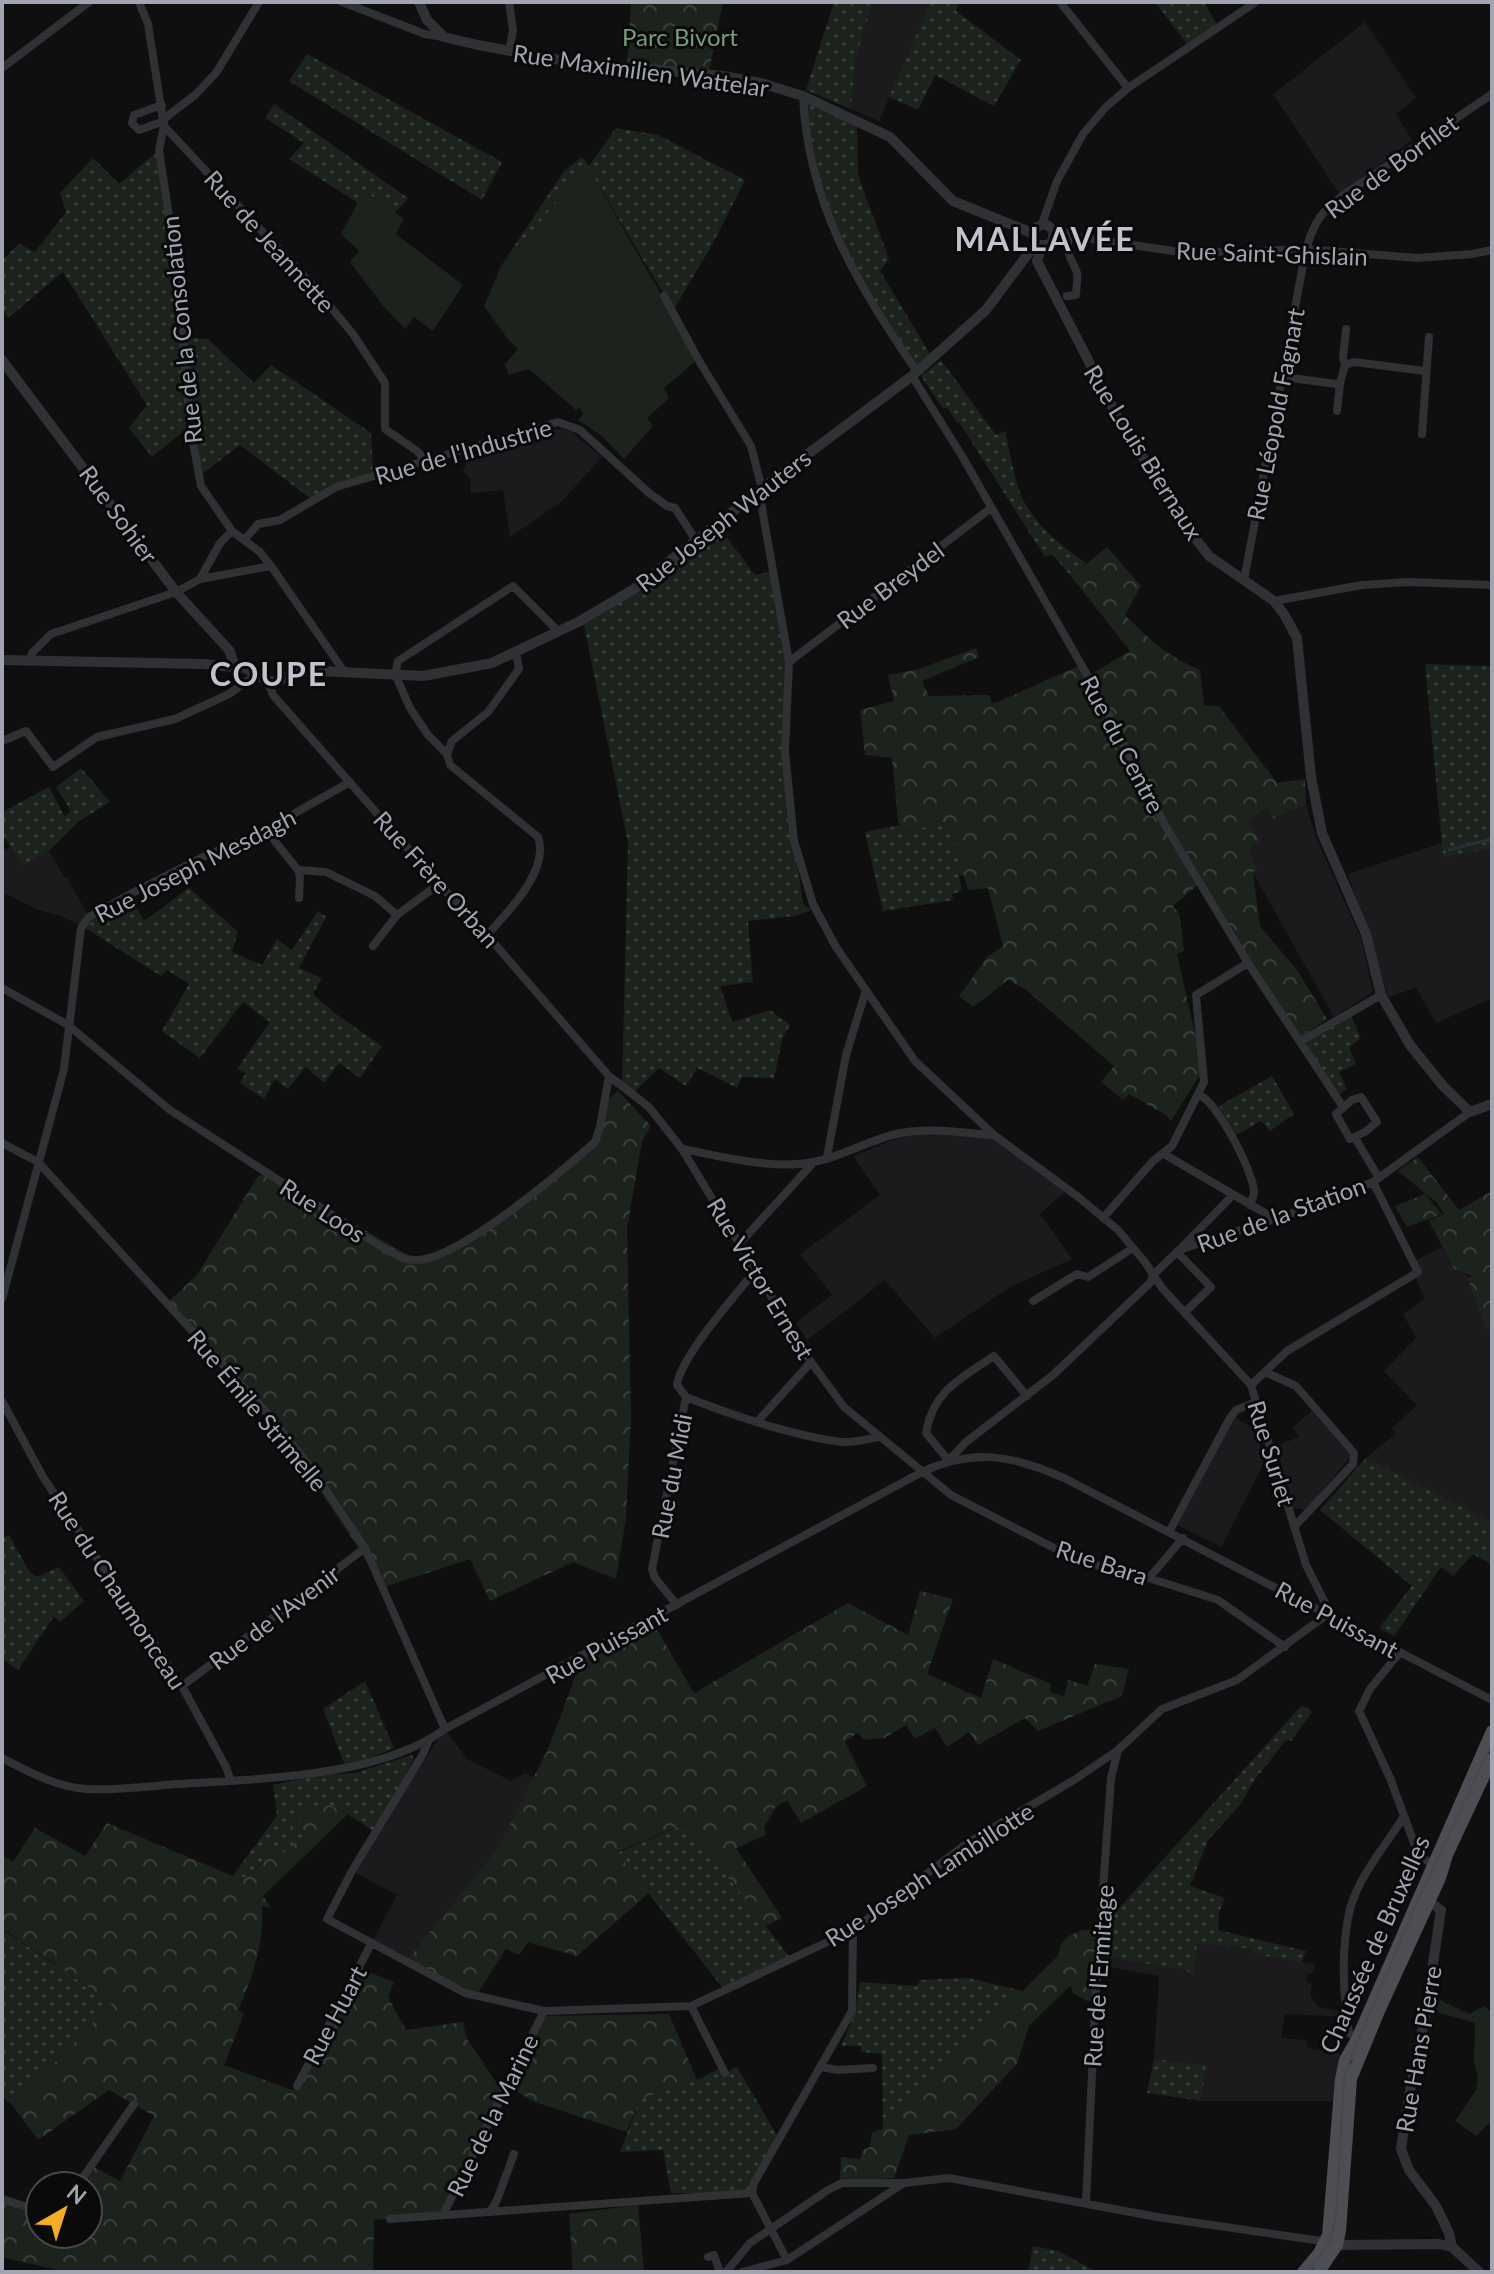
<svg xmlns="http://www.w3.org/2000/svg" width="1494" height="2274" font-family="Lato,sans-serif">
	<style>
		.built { fill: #1b1b1d }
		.grass { fill: url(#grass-dots) }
		.forest { fill: url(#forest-crowns) }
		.garden { fill: #1b231c }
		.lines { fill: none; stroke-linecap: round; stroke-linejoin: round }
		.stream { stroke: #282f35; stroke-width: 3 }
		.minor { stroke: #303135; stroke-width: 8 }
		.tertiary { stroke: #303135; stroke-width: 10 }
		.primary { stroke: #4c4e54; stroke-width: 12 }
		.tram { stroke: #47494e; stroke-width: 2 }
		.labels { text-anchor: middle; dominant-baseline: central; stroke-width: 6; stroke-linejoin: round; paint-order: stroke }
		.park-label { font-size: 24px; fill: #769d78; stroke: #0a0a0b }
		.street-label { font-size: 24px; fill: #a0a5b1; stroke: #0a0a0b }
		.district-label { font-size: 32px; font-weight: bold; letter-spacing: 2px; fill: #c1c4cd; stroke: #0a0a0b }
	</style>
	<defs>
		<pattern id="grass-dots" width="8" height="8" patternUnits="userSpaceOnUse" patternTransform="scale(2)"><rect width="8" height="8" fill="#1b231c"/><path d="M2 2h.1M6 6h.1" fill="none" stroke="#39403b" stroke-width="1.8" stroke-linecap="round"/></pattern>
		<pattern id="forest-crowns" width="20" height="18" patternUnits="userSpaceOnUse" patternTransform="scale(2)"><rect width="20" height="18" fill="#1b231c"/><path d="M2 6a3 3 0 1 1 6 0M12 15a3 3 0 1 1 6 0" fill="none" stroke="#39403b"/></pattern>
	</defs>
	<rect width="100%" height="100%" fill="#0f0f10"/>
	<path class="built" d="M873 2H931L879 121 851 109 855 61Z
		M1365 22 1416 98 1396 114 1412 140 1340 195 1273 94Z
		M563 429 570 431 602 457 562 501 510 537 503 490 471 493 470 478 463 471 469 457 541 431Z
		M1306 805 1317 840 1361 938 1373 992 1334 1017 1252 871 1258 867 1248 849V821L1268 809 1275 819Z
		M1442 843 1443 854 1492 846V998L1436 1023 1416 988 1388 997 1348 874Z
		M10 847 22 866 49 851 64 877H67L89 917 82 926 62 916 38 910 2 892V851Z
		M915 1131 998 1138 1068 1189 1040 1214 1072 1259 1010 1287 935 1338 885 1280 807 1340 796 1323 832 1295 800 1254 880 1195 853 1156Z
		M1442 1247 1454 1269 1492 1288V1523L1366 1458 1396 1434 1392 1428 1417 1405 1384 1371 1416 1338 1403 1314 1425 1299 1414 1274 1413 1262Z
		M1312 1411 1351 1456 1307 1510 1293 1508 1276 1446 1299 1437 1293 1427Z
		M1235 1417 1252 1428 1266 1459 1221 1547 1177 1525Z
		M445 1729 467 1759 511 1781 525 1773 535 1778 498 1848 442 1923 406 1962 371 1944 397 1895 352 1871Z
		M1197 1944 1253 1949V1953L1315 1964 1312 1973H1308L1306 1982 1312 1984 1310 1995 1318 2007 1345 2012 1346 2017 1285 2014 1281 2038 1306 2040 1308 2048 1340 2053 1336 2101H1201L1206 2065 1154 2059 1159 1976 1103 1966V1957L1185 1970Z"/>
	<path class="grass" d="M834 2H873L855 61 851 109 806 90Z
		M931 2H960L956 11 1021 60 994 106 935 75 918 110 889 97Z
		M1155 2H1204L1219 28 1190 48Z
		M307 54 502 162 482 200 289 81Z
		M803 96 857 120 858 175 889 259 880 271 933 359 917 372 846 260 824 201Z
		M274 104 408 198 395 213 365 191 358 203 289 159 304 143 265 118Z
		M616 128 658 135 745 180 712 245 675 307 660 288 588 167 501 266 564 171 582 157 589 166Z
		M159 150 186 338 208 339 254 383 271 365 371 433 373 473 311 499 240 445 198 477 190 426 152 457 129 428 147 405 63 272 8 318 2 308V260L19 244 35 252 66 212 60 193 93 158 119 184Z
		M941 360 996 435 1005 431C1010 451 1013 474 1020 493 1033 524 1060 545 1086 563L1071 576 1052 554 1045 557 959 422 957 423 947 407 943 409 921 376Z
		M722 531 755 575 770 572 789 662 785 752 794 841 803 904 812 910 795 916 748 921 753 982 720 986 732 1022 770 1010 790 1025 782 1040 774 1078 742 1077 737 1088 697 1068 686 1086 659 1068 632 1094 622 1086 628 843 583 620Z
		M1425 664 1492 666V848L1446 857 1443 855Z
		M81 768 110 802 79 821 49 851 22 866 2 833V812L49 787 65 817 71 811 56 787Z
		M949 822 964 875 959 876 962 891 952 894 953 900 883 911 865 832 900 825 903 832Z
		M189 888 238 932 232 952 262 965 277 939 292 950 318 911 326 917 299 968 322 978 313 994 337 1015 382 1046 360 1078 339 1063 324 1083 306 1067 288 1089 275 1079 264 1099 240 1083 246 1073 237 1069 270 1022 243 1002 200 1058 162 1031 189 984 167 970 161 976 82 926 131 898 144 921Z
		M1350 1013 1361 1038 1349 1048 1356 1064 1339 1072 1347 1089 1337 1097 1301 1041Z
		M1272 1076 1294 1114 1270 1131 1261 1121 1236 1135 1219 1106Z
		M1366 1458 1492 1522V1565L1473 1554 1453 1576 1441 1567 1394 1636 1379 1628 1412 1586 1320 1510Z
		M9 1535 29 1571 37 1577 59 1567 84 1601 60 1622 54 1616 18 1670 2 1659V1538Z
		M365 1681 394 1748 346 1768 323 1709Z
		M1302 1705 1312 1712 1291 1741 1286 1740 1253 1782 1240 1805 1208 1840 1190 1886 1225 1898 1219 1912 1218 1930 1306 1951 1302 1962 1253 1954V1949L1197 1944 1193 1974 1185 1970 1103 1957 1105 1924Z
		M412 1755 414 1759 375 1832 348 1814 325 1803 293 1828 306 1836 283 1854 270 1843 260 1866 238 1881 233 1876 277 1815 273 1785 321 1775 355 1773Z
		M687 1823 791 1959 725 1991 617 1853Z
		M2 1929 112 2003 13 2106 2 2096Z
		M968 1978 1022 1991 883 2129 882 2054 861 2052V2046H841L855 2013 860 1982 917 1986 920 1980Z
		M1154 2059 1206 2065 1201 2101 1147 2093Z
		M722 2067 726 2073 737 2067 779 2139 752 2193H671L663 2150 620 2152 640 2099 697 2080Z
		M1033 2246 1058 2251 1097 2272H1028Z"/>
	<path class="forest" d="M631 2H723L709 72 627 67Z
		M1107 547 1141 586 1125 615C1150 640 1167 656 1200 670L1204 705 1219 706 1277 783 1305 779 1306 805 1274 819 1267 809 1248 821 1260 841 1248 849 1258 868 1253 872 1260 926 1297 970 1327 1019 1299 1038 1200 883 1173 906 1180 916 1184 951 1177 954 1203 1070 1171 1121 1166 1115 1129 1094 1123 1100 1101 1082 1114 1066 1025 989 1008 980 973 1007 959 996 987 957 1003 946 988 888 968 890 949 822 902 832 898 820 892 758 865 755 860 710 894 701 888 675 919 669 976 648 979 657 922 681 929 696 989 695 993 704 1081 665 1088 676 1130 651 1071 576Z
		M618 1091 651 1126 642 1141 627 1229 631 1417 626 1518 616 1579 573 1562 490 1601 470 1559 384 1587 273 1420 167 1303 197 1275 257 1178 265 1172 418 1261 440 1254 526 1198 595 1143 604 1103Z
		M1418 1157 1459 1210 1492 1191V1330L1486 1329 1468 1279 1472 1276 1454 1269 1429 1221 1444 1214 1437 1203 1398 1171Z
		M1425 1194 1442 1214 1407 1227 1395 1206Z
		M920 1591 953 1599 927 1674 981 1698 993 1659 1051 1684 1050 1692 1064 1696 1068 1680 1087 1686 1095 1664 1129 1669 1122 1696 1038 1731 1025 1718 978 1745 969 1732 947 1747 935 1728 915 1739 906 1725 884 1738 864 1740 858 1733 845 1741 867 1786 801 1823 787 1800 775 1808 764 1828 766 1835 736 1848 782 1918 766 1926 686 1823 617 1852 649 1893 577 1956 528 1942 519 1955 506 1949 476 1996 406 1962 498 1848 548 1749 583 1656 655 1626 694 1693 848 1603 908 1635Z
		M325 1803 348 1814 263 1896 271 1908 262 1906C264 1944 253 1977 238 2010L244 2014 224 2065 292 2090 297 2086 359 1968 394 1982 388 1997 406 2030 463 2022 466 2037 503 2093 443 2215 374 2220 373 2272H66L2 2257V2202L40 2211V2234H88V2186H77L94 2167 120 2181 154 2116 109 2090 38 2140 13 2106 112 2003 2 1928V1855L13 1862 35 1828 85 1856 107 1823 233 1876 238 1881 260 1866 270 1843 283 1853 305 1836 292 1828 307 1810Z
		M1083 1930H1100L1095 2004 1074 1994 1070 1986 1029 2026 1017 2064 956 2129 909 2135 894 2178 840 2182 841 2157 860 2159 863 2150 870 2147 872 2132 883 2129 1058 1956C1060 1940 1068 1935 1083 1930Z
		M669 2014 697 2080 640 2099 626 2132 532 2101 515 2090 542 2016Z
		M638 2205 644 2272H573L569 2214Z"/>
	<path class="garden" d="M588 167 698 359 664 388 669 398 647 418 653 426 624 459 602 436 578 420 583 414 580 408 576 410 529 369 509 375 505 364 518 349 510 342 484 306 501 266Z
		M364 191 404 219 396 234 463 285 433 331 414 317 405 329 384 307 350 262 359 251 341 234Z
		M1436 1998 1469 2014 1484 2006 1492 2012V2126L1489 2123 1476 2136 1455 2121 1476 2090 1478 2077 1474 2063 1475 2023 1433 2011Z"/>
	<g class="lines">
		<path class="stream" d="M1449 850 1492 839"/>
		<path class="minor" d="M139 2 148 24 164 126 314 287 353 334 385 383V429L417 451 427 462
			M342 2 425 34 443 37
			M509 2 513 30 509 51
			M1060 2 1128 88
			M2 68 89 2
			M803 96C808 205 858 285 917 372
			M162 105 134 115 132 123 139 130 164 121
			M165 118 195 95 216 73 259 2
			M164 126 159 150 185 322 183 342 190 426 201 486 232 531 260 552 271 566 343 670 346 671
			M1042 224 1057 181 1083 134 1105 108 1128 88 1256 2
			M1054 232 1061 231 1078 237 1173 251 1231 252 1306 249 1417 258 1472 254 1492 250
			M664 296 698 359 751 446 762 489
			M1067 296 1076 295C1076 289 1078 279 1077 273 1072 258 1064 254 1070 234
			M1345 365 1343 358 1346 329
			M912 376 962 456 1098 694 1165 825 1248 963 1343 1107
			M1284 377 1336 384 1340 383 1345 365 1354 362 1425 371
			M1337 411 1340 383
			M1422 434 1429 337
			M759 491 789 662 785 752 794 841 813 904 836 947 915 1061 994 1135 1077 1196 1118 1230 1145 1262 1162 1288 1251 1385 1306 1565 1325 1603 1328 1614
			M245 539 258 524 280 520 336 487 558 422 580 430 649 493 667 506 675 508 697 542
			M200 579 220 543 232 531
			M1244 580 1306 249C1315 220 1321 212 1345 194L1492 94
			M1274 601 1362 585 1408 582 1492 585
			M29 660 32 653 51 634 176 592 200 579 271 566
			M789 662 991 508
			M267 681 273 695 439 884 487 935 609 1076 649 1107 682 1149 811 1362 844 1407 951 1495 1060 1551 1107 1569 1149 1578 1218 1600 1285 1647
			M2 741 26 731 53 767 97 737 175 719 229 694 257 674
			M447 754 452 741 488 712 519 669 516 653
			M266 830 298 870 300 877 299 898
			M298 870 326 872 375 896 397 915
			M487 935C508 912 550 870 538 837L450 765 447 754 428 735 410 708 395 674 398 661 513 586 559 632
			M373 946 397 915 439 884
			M2 988 68 1025 170 1110 377 1244C389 1251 401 1260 416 1260 457 1261 562 1171 595 1142L600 1127 609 1076
			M1301 1041 1381 995
			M1199 1095C1217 1101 1254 1173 1254 1192 1254 1197 1251 1201 1250 1205
			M1361 1097 1377 1122 1365 1132 1350 1139 1336 1114 1352 1100Z
			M1355 1138 1379 1178
			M2 1143 38 1162 267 1413 309 1465 365 1548 445 1729
			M682 1149C720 1156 761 1167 799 1164 834 1162 866 1140 900 1133 930 1127 962 1133 993 1135
			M1164 1154 1275 1219
			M827 1157 846 1055 866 990
			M1103 1218 1153 1161 1172 1146 1204 1082 1196 995 1248 963
			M740 1243 814 1162
			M1183 1246 1233 1195
			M1177 1252 1211 1287 1185 1312
			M2 1299 64 1069 81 928 89 917 132 893 203 857 258 834 350 782
			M1033 1301 1077 1274 1088 1277 1133 1248
			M1265 1372 1296 1386 1354 1453 1353 1464 1294 1527
			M1251 1385 1287 1351 1418 1272 1373 1182
			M686 1397C731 1415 794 1436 842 1442 854 1443 868 1439 879 1437
			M2 1401 43 1477 182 1686 226 1767 231 1781
			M758 1421 811 1362
			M948 1460 926 1433C933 1390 962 1378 994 1356L1027 1396
			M949 1460 966 1442 1053 1375 1150 1283 1153 1275 1179 1250 1305 1209 1373 1182 1470 1112
			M1169 1532 1230 1418 1236 1410 1256 1402
			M1149 1578 1183 1538
			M677 1605 655 1578 652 1569 686 1397 677 1385C681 1356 735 1296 755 1271
			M1400 1652 1370 1689 1359 1711 1390 1778 1417 1851 1424 1859 1438 1867
			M182 1686 365 1548
			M428 1742 423 1754 352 1871 327 1919 465 1993 544 2011 691 2006 853 1930 969 1842 1074 1780 1118 1750 1162 1709 1237 1680 1328 1614
			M2 1758C29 1772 56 1787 87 1789 117 1791 149 1786 179 1784 257 1779 381 1777 445 1729L922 1472C974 1448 1012 1455 1064 1478L1492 1700
			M691 2006 725 2073
			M1359 2040 1349 2033C1343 1994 1341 1948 1350 1909 1359 1876 1385 1846 1403 1818
			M821 2067 837 2070 873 2068
			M297 2086 371 1944
			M77 2186 134 2104
			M752 2193 754 2183 852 2011 853 1930
			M752 2193 787 2260
			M2 2199 31 2208 40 2207
			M1086 2203 1096 1987 1111 1778 1118 1750
			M491 2211 497 2200 514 2154
			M443 2215 544 2011
			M390 2219 752 2193
			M708 2257 714 2255 720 2272
			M726 2272 750 2243 828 2190 842 2183H904L949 2178 1157 2217 1328 2242
			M742 2272 787 2260 904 2183"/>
		<path class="tertiary" d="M419 2 427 20 444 37 478 45 571 62 723 76 761 83 803 96 890 137 953 201 1032 233
			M1032 233C1039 223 1047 221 1054 232L1052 242 1047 245H1039
			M1042 246 1037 261 1119 420 1192 534 1209 556 1274 601 1284 614 1297 638 1311 777 1322 833 1366 934 1381 995 1410 1045 1443 1086 1470 1112 1492 1104
			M2 360 176 592 229 650 235 667
			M2 660 203 664 245 668 267 681 276 682 298 670 423 676 492 663 580 621 634 589 773 480 912 376 986 310 1036 243
			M1425 1899 1441 1910 1425 2017 1409 2096 1401 2149 1409 2170 1436 2206 1449 2233 1452 2247
			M1337 2245 1439 2244 1452 2247 1479 2272"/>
		<path class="primary" d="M1303 2272 1319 2253 1328 2235 1341 2079 1345 2060 1357 2039 1492 1731
			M1319 2272 1337 2245 1340 2231 1351 2079 1379 2011 1440 1878 1447 1855 1492 1759"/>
		<path class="tram" d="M1308 2272 1329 2243 1336 2218 1344 2079 1348 2064 1414 1909 1492 1743"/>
	</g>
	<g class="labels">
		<g class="park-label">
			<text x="680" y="36">Parc Bivort</text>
		</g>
		<g class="street-label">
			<text transform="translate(641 70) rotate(8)">Rue Maximilien Wattelar</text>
			<text transform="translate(1391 166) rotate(-36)">Rue de Borfilet</text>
			<text transform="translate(270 241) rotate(48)">Rue de Jeannette</text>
			<text transform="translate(1272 253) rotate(2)">Rue Saint-Ghislain</text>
			<text transform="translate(181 330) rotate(-96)">Rue de la Consolation</text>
			<text transform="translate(1275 414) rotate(-79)">Rue Léopold Fagnart</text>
			<text transform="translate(463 451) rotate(-16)">Rue de l'Industrie</text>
			<text transform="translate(1144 452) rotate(58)">Rue Louis Biernaux</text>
			<text transform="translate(119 514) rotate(54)">Rue Sohier</text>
			<text transform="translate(723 520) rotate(-38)">Rue Joseph Wauters</text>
			<text transform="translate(890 585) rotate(-37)">Rue Breydel</text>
			<text transform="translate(1123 744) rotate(62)">Rue du Centre</text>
			<text transform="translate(195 865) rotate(-27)">Rue Joseph Mesdagh</text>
			<text transform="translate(437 879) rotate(48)">Rue Frère Orban</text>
			<text transform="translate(323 1210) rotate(33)">Rue Loos</text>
			<text transform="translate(1281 1214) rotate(-20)">Rue de la Station</text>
			<text transform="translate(761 1278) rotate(59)">Rue Victor Ernest</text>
			<text transform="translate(258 1410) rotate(50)">Rue Émile Strimelle</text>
			<text transform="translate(1272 1453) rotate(73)">Rue Surlet</text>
			<text transform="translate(671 1476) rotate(-79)">Rue du Midi</text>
			<text transform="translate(1102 1562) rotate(18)">Rue Bara</text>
			<text transform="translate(118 1590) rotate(57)">Rue du Chaumonceau</text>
			<text transform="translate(274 1617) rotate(-37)">Rue de l'Avenir</text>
			<text transform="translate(1337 1619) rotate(28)">Rue Puissant</text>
			<text transform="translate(606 1644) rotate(-29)">Rue Puissant</text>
			<text transform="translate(929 1874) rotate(-33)">Rue Joseph Lambillotte</text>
			<text transform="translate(1374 1944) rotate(-66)">Chaussée de Bruxelles</text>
			<text transform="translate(1098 1976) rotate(-86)">Rue de l'Ermitage</text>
			<text transform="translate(334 2015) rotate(-62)">Rue Huart</text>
			<text transform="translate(1418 2049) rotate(-80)">Rue Hans Pierre</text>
			<text transform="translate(492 2115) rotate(-64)">Rue de la Marine</text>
		</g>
		<g class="district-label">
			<text x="1045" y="238">MALLAVÉE</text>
			<text x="269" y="673">COUPE</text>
		</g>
	</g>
	<rect width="1494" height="2274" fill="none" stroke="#a0a5b1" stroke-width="8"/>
	<g transform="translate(64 2210) rotate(39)"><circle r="38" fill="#0a0a0b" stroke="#46484d" stroke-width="2"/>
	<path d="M0-6L14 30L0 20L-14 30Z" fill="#f2ac25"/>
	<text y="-12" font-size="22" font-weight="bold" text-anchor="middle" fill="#a0a5b1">N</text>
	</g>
</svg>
